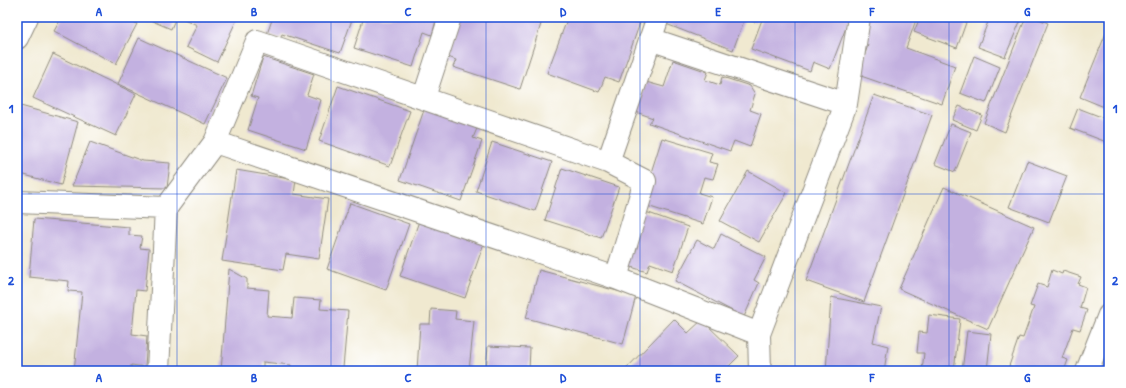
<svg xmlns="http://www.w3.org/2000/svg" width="1126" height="388" font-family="'Patrick Hand',sans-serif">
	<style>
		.building { fill: #c3b1e0 }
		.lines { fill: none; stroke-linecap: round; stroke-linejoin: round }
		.minor-casing { stroke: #8e8a7e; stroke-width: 24 }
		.minor { stroke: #fff; stroke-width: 22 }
		.grid { fill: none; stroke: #1d4ed8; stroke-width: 1; stroke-opacity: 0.55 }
		.neatline { fill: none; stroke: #1d4ed8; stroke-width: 1.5 }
		.grid-label { font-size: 13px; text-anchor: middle; font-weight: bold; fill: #1d4ed8 }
	</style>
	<rect width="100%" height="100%" fill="#fff"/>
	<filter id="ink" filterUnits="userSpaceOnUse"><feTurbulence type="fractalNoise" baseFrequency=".025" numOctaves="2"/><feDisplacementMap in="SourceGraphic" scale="8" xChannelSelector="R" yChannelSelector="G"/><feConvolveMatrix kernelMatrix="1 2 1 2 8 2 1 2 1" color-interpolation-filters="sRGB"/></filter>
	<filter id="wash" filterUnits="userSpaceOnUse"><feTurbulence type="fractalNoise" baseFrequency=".012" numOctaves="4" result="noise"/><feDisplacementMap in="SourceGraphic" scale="16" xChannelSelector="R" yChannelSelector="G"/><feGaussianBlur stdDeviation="0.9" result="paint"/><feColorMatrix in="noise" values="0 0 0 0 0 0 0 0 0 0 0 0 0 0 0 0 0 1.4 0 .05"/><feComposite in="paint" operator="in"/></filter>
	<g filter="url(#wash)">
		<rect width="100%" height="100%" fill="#f0e9d0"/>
		<g id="blocks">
			<path class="building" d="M62 17H124L137 24 116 64 54 31Z
				M143 17H176L171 29Z
				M180 17H232L237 19 217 62 186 47 197 25Z
				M273 17H353L340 53 282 34 280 38 267 34Z
				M364 17H437L432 35 424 32 413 67 354 48Z
				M461 17H519L541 24 520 89 453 67 456 60 448 57Z
				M568 17H625L640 23 619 82 605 77 599 92 547 73Z
				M669 17H757L755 22 745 18 733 50 666 24Z
				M763 17H850L830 69 813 62 810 71 751 49Z
				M867 17H917L906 48 955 66 942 104 858 75 868 45 859 38Z
				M920 17H968L957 48 914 32Z
				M990 17H1022L1005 57 978 47Z
				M1026 17H1034L1048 23 1005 132 984 123Z
				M1106 33 1109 34V109L1080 97Z
				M139 38 227 78 205 124 118 84Z
				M53 54 136 94 116 136 33 98Z
				M974 56 1000 67 986 103 960 93Z
				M263 57 314 74 307 95 321 100 306 149 248 130 258 98 251 96Z
				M673 60 708 72 705 80 720 85 722 77 750 86 755 94 750 110 761 114 750 147 734 141 730 151 649 123 653 118 636 112 646 82 664 87Z
				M338 86 410 111 390 166 319 141Z
				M874 95 932 115 864 302 806 281Z
				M17 105 78 122 61 185 17 173Z
				M959 106 982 115 976 130 952 120Z
				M425 107 478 126 473 138 482 141 461 201 400 180Z
				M1078 108 1109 120V143L1070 128Z
				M951 124 971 132 955 172 935 164Z
				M662 138 712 153 709 162 718 164 713 179 704 177 699 193 712 197 703 224 641 204Z
				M90 142 143 161 170 163 167 188 72 186Z
				M492 142 552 162 535 211 476 191Z
				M1027 161 1067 176 1049 222 1009 207Z
				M562 168 619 187 601 238 545 220Z
				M236 170 296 180 294 194 328 199 319 259 286 254 283 270 222 261Z
				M748 171 787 193 759 242 720 221Z
				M944 187 1034 227 988 329 899 289Z
				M350 203 409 224 386 290 327 269Z
				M643 211 688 227 673 271 650 263 647 272 625 265Z
				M34 219 129 227V235L142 236 140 248 149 249 145 291 136 290 132 334 147 336 145 367 131 365V371H74L82 292 68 291 69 281 29 277Z
				M419 221 484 243 465 298 400 276Z
				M721 234 766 257 754 280 759 283 744 317 675 281 697 240 714 249Z
				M229 269 247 279V288L269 290 267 316 292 318 294 298 321 300 320 309 348 311 343 368 330 367V371H291V365L263 362V371H221Z
				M539 270 636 296 623 344 526 318Z
				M1052 270 1062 274 1063 271 1081 277 1078 284 1086 287 1080 308 1087 310 1080 330 1073 328 1062 358 1068 360 1064 371H1021L1009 366 1019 337 1023 338 1034 307 1030 306 1038 284 1047 287Z
				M831 297 881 307 873 342 888 346 884 371H826Z
				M431 309 456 311 455 319 474 321 469 371H417L420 324H430Z
				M929 315 960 319 954 371H922L924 353H917L919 332 927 333Z
				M674 319 688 333 702 320 739 356 724 371H624Z
				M967 331 991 334 987 371H962Z
				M488 346 530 348 529 371H486Z"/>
		</g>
	</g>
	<g filter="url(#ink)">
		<use href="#blocks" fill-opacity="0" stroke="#8e8a7e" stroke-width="1"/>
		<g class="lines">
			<defs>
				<path id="minor" d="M17 38 27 17
					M650 39 846 104
					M424 97 450 17
					M215 142 257 41 608 162 645 181 616 278
					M608 162 658 17
					M17 202 166 208
					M158 371 166 208 215 142 616 278 759 334
					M760 371 759 334 846 104 859 17
					M1087 371 1109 315"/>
			</defs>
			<use href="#minor" class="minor-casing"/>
			<use href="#minor" class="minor"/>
		</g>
	</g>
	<path class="grid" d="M177 17V371M331 17V371M486 17V371M640 17V371M795 17V371M949 17V371M17 194H1109"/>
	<rect width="1126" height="388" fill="none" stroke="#fff" stroke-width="44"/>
	<rect x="22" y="22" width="1082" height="344" class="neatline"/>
	<g class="grid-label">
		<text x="99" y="16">A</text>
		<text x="254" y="16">B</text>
		<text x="408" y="16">C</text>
		<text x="563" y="16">D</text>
		<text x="718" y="16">E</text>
		<text x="872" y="16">F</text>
		<text x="1027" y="16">G</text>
		<text x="11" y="113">1</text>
		<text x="1115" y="113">1</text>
		<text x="11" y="285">2</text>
		<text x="1115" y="285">2</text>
		<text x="99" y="382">A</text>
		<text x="254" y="382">B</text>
		<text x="408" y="382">C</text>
		<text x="563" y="382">D</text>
		<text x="718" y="382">E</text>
		<text x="872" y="382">F</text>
		<text x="1027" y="382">G</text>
	</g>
</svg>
